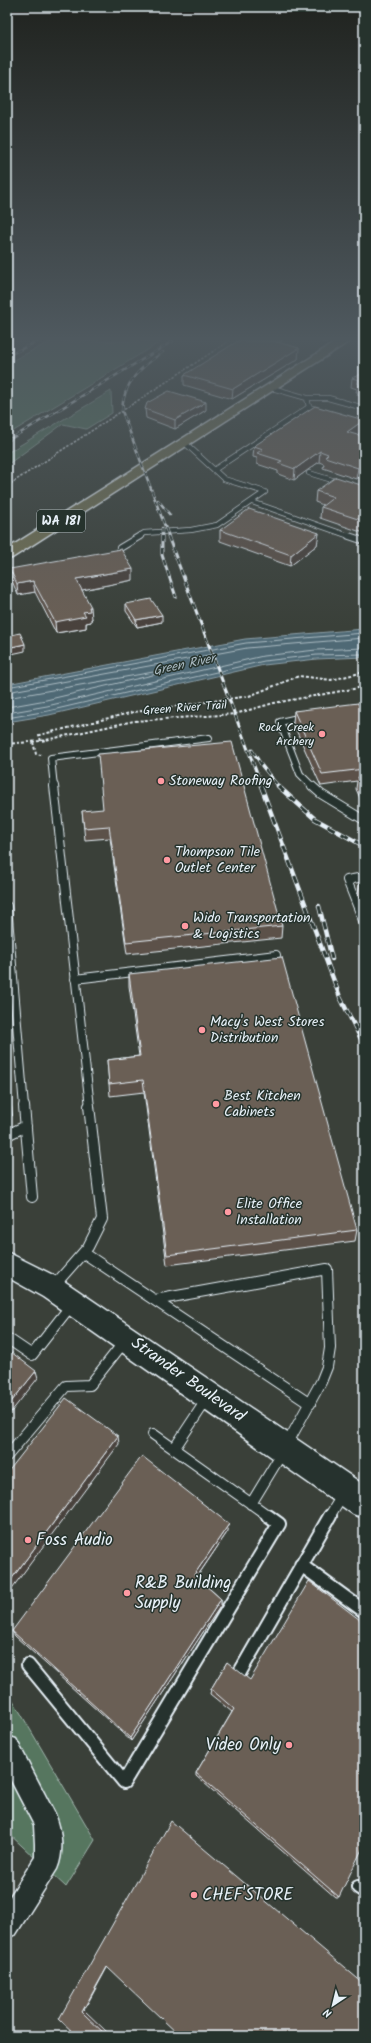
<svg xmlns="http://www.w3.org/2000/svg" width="371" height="2043" font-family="Kalam,sans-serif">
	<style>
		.green { fill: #56765f; stroke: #9fb4ac }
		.water { fill: #4f6974; stroke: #8c9fa9 }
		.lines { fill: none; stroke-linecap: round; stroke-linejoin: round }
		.shore { stroke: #abbbc3; stroke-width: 1 }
		.service-far4-casing { stroke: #e8f1f8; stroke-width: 6 }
		.service-far3-casing { stroke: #e8f1f8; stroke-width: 8 }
		.service-far2-casing { stroke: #e8f1f8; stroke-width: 10 }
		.service-far1-casing { stroke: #e8f1f8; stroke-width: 12 }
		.service-casing { stroke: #e8f1f8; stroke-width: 16 }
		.minor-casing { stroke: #e8f1f8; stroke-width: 3 }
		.secondary-casing { stroke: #e8f1f8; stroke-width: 3 }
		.primary-casing { stroke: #e8f1f8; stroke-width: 3 }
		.path-far1 { stroke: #e8f1f8; stroke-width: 1.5; stroke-dasharray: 2.5 1.5; stroke-linecap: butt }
		.path { stroke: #e8f1f8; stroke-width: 2; stroke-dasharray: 3 2; stroke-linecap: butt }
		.service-far4 { stroke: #26332d; stroke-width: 4.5 }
		.service-far3 { stroke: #26332d; stroke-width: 6 }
		.service-far2 { stroke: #26332d; stroke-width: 8 }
		.service-far1 { stroke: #26332d; stroke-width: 10 }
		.service { stroke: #26332d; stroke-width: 12 }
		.minor { fill: #26332d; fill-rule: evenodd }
		.secondary { fill: #26332d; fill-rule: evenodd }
		.primary { fill: #716f52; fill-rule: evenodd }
		.rail-far2-casing { stroke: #e8f1f8; stroke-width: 2.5 }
		.rail-far1-casing { stroke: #e8f1f8; stroke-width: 3 }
		.rail-casing { stroke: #e8f1f8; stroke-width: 4.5 }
		.rail-far2 { stroke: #26332d; stroke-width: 1.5; stroke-dasharray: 5; stroke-linecap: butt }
		.rail-far1 { stroke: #26332d; stroke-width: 2; stroke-dasharray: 6; stroke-linecap: butt }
		.rail { stroke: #26332d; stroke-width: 3; stroke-dasharray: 8; stroke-linecap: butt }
		.wall { fill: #5b5149; stroke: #e8f1f8 }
		.shaded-wall { fill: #4a423c; stroke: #e8f1f8 }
		.building { fill: #6a5e55; stroke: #e8f1f8 }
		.poi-dot { fill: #ff9aa2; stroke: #26332d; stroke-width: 1.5 }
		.labels { text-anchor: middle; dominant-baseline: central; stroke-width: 3; stroke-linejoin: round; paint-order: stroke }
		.far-street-label { font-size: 12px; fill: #e8f1f8; stroke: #26332d }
		.far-poi-label { font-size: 12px; fill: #e8f1f8; stroke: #26332d; text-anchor: end }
		.shield { fill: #26332d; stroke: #aeb8bb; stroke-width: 1 }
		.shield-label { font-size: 13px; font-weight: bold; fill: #e8f1f8 }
		.far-water-label { font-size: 13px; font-style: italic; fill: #abbbc3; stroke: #26332d }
		.poi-label { font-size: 14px; fill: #e8f1f8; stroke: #26332d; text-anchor: start }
		.near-street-label { font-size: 17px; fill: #e8f1f8; stroke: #26332d }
		.near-poi-label { font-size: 17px; fill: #e8f1f8; stroke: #26332d; text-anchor: start }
	</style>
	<rect width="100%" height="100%" fill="#3a4039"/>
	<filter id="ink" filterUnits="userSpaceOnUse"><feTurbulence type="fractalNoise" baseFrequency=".025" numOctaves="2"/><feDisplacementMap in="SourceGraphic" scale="8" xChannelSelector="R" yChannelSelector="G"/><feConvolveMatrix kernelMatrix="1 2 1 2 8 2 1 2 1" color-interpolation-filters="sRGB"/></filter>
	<g filter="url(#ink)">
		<path class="green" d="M52 341H162L7 435V363Z
			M111 391 112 413 86 429 63 424 7 465V453Z
			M7 1690 95 1840 66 1887 7 1832Z"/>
		<path class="water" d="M364 629V657L317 659 264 665 49 715 7 722V684L245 639Z"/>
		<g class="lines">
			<path class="shore" d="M7 687 246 643 364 633
				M7 692 247 648 364 638
				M7 698 159 671 157 674 46 700 7 707
				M7 713 47 706 263 656 316 650 364 648
				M7 718 48 711 264 661 317 655 364 654"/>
			<defs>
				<path id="service-far4" d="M272 388 307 398
					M309 407 307 398H328L364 408
					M214 470 309 407 322 411
					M309 473 342 483
					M252 502 352 537
					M138 537 144 533 191 530 217 525 265 492 224 479 185 443"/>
				<path id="service-far3" d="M349 536 364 541
					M120 548 140 536
					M349 709 364 706
					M302 717 280 722 300 774 313 787
					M54 787 51 758 209 738"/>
				<path id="service-far2" d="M54 786 90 1107
					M312 786 321 794 364 820
					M364 877 347 880 364 923
					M7 906 24 1107
					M75 979 276 955"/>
				<path id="service-far1" d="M24 1106 32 1197
					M7 1135 26 1126
					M84 1253 310 1404
					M53 1287 88 1247 102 1219 89 1106
					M155 1300 327 1269 330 1348 327 1367 321 1382 285 1448 251 1504
					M7 1338 32 1355 72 1304
					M153 1434 270 1517
					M174 1449 207 1399
					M7 1456 66 1386 90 1385 124 1342
					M329 1517 343 1494"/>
				<path id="service" d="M301 1565 364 1611
					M28 1665 124 1782 279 1524 268 1516
					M240 1672 330 1516
					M358 1887 364 1891"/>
				<path id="minor" d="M7 1736 16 1739 55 1814C62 1830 64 1853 57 1869L16 1934 7 1938V1901L35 1857V1844L34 1825 7 1773Z"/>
				<path id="secondary" d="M7 1252 61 1279 364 1485V1518L353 1514 43 1297 7 1277Z"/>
				<path id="primary" d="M337 341H350L12 558 7 559V549Z"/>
			</defs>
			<use href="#service-far4" class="service-far4-casing"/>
			<use href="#service-far3" class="service-far3-casing"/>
			<use href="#service-far2" class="service-far2-casing"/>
			<use href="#service-far1" class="service-far1-casing"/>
			<use href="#service" class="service-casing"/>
			<use href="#minor" class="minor-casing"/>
			<use href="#secondary" class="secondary-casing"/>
			<use href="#primary" class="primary-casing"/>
			<path class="path-far1" d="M7 486 229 341"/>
			<path class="path" d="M41 741 39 735 134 712 249 696 299 676 331 680 364 672
				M33 742 36 754 41 755
				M7 744 41 741 134 721 235 714 274 703 364 687"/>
			<use href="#service-far4" class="service-far4"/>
			<use href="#service-far3" class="service-far3"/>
			<use href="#service-far2" class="service-far2"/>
			<use href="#service-far1" class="service-far1"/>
			<use href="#service" class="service"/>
			<use href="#minor" class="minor"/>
			<use href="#secondary" class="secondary"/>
			<use href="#primary" class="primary"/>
			<defs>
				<path id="rail-far2" d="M163 352C141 367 123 382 122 411L169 537
					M7 356 38 341
					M7 441 173 341
					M158 500 170 515
					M162 528V537"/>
				<path id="rail-far1" d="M162 536V555L176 597
					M168 536 262 787
					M252 750 262 766 279 787"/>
				<path id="rail" d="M261 786 340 997 364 1045
					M278 786 315 819 364 846
					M319 906 332 959"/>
			</defs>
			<use href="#rail-far2" class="rail-far2-casing"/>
			<use href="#rail-far1" class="rail-far1-casing"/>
			<use href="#rail" class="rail-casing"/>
			<use href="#rail-far2" class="rail-far2"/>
			<use href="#rail-far1" class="rail-far1"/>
			<use href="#rail" class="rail"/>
		</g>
		<path class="wall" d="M319 341H330L326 343Z
			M279 343 299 348 298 359 232 399 184 385V375Z
			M364 373V397L357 395 358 392H356L357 389 351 387 352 378Z
			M145 409 206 410 175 429 146 418Z
			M364 420 363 431 357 435 364 437V477L361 476 356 479 323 468 324 464 319 462 294 480 278 474V471L257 464V458L253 457 254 446Z
			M364 486V533L320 518 321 507 323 505 315 502 316 491Z
			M220 530 319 533 317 545 290 566 220 541Z
			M10 569 133 580 82 590 92 619H91V622L86 623V628L56 633 35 592 18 595 12 581Z
			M126 604 162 622 137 627 126 611Z
			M294 711 364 715V807L356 789 357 781 321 786 293 723Z
			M82 811 282 926 281 938 127 954 110 838 85 840Z
			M364 881V909L358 894 360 882Z
			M129 974 357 1230 355 1241 167 1265 144 1092 110 1096 107 1060 139 1056 129 986Z
			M7 1064H8L10 1075 12 1116 7 1117Z
			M228 1531 197 1577 221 1599V1605L131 1741 15 1636 12 1631Z
			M227 1662 339 1897H335L196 1776V1773L232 1712 210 1694 211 1689Z"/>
		<path class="shaded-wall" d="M268 341H282L267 350Z
			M299 348 298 359 232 399 233 389Z
			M206 402V410L175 429V420Z
			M364 420 363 431 346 442 347 432Z
			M320 451 319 462 294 480 295 469Z
			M362 464 361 476 356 479 358 468Z
			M319 533 317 545 290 566 291 555Z
			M133 569V580L77 591 76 579Z
			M33 581 35 592 18 595 17 584Z
			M89 607H91L92 619H91V622L86 623V628L56 633 55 622 83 612Z
			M162 615V622L137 627 136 620Z
			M25 644V651L7 655V648Z
			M8 1064 10 1075 12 1116 10 1105Z
			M36 1371 38 1378 7 1417V1407Z
			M118 1436 119 1444 7 1595V1585Z
			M229 1524 228 1531 194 1581V1575Z
			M221 1599V1605L131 1741 130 1738Z
			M108 1966 84 2010 108 2033 106 2036 82 2012 107 1967Z"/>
		<path class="building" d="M238 341H273L299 348 233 389 184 375Z
			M364 373V388L358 386 361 385 357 383 359 380 352 378Z
			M169 391 206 402 175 420 145 409 147 403Z
			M315 406 364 420 347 432 364 437V465L362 464 358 468 325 457 328 454 320 451 295 469 278 463 282 461 257 453 263 449 254 446Z
			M336 477 364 486V521L321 507 334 497 316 491Z
			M249 509 319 533 291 555 220 530Z
			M121 549 133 569 76 579 91 607H89L90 611 83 612 86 616 55 622 33 581 17 584 10 569Z
			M151 599 162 615 136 620 126 604Z
			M20 633 25 644 7 648V636Z
			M358 703 364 715V769L322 774 294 711Z
			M232 742 282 926 126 942 109 826 84 828 82 811 103 809 98 754Z
			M364 776V791L358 777Z
			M364 881V892L360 882Z
			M282 957 357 1230 167 1255 143 1080 109 1084 107 1060 140 1056 129 974Z
			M7 1064H8L10 1105H7Z
			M7 1349 36 1371 7 1407Z
			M66 1398 118 1436 7 1585V1473Z
			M142 1456 229 1524 194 1575 221 1599 130 1738 12 1631Z
			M309 1581 364 1623V1845L339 1897 196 1773 234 1709 211 1689 227 1662 250 1680Z
			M171 1821 364 1984V2036H180L107 1967 82 2012 106 2035 105 2036H77L59 2019Z"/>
	</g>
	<linearGradient id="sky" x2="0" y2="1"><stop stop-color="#20231f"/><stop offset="0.54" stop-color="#4f595f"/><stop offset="1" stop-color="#4f595f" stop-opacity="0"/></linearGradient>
	<rect width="371" height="627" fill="url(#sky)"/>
	<g class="poi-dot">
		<circle cx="322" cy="734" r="4"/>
		<circle cx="161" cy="781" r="4"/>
		<circle cx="167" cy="860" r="4"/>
		<circle cx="185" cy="926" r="4"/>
		<circle cx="202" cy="1030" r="4"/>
		<circle cx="216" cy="1104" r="4"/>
		<circle cx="228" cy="1212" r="4"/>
		<circle cx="28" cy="1540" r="4"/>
		<circle cx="127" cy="1593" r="4"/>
		<circle cx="289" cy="1745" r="4"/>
		<circle cx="194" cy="1895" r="4"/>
	</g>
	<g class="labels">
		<g class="far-street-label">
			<text transform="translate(185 708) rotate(-4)">Green River Trail</text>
		</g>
		<g class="far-poi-label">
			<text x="314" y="727">Rock Creek<tspan x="314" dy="14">Archery</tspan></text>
		</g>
		<rect class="shield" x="37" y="510" width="48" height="22" rx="3"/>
		<g class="shield-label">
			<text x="61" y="521">WA 181</text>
		</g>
		<g class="far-water-label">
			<text transform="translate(184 665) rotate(-12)">Green River</text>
		</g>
		<g class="poi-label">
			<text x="169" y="781">Stoneway Roofing</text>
			<text x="175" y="852">Thompson Tile<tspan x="175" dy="16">Outlet Center</tspan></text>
			<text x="193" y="918">Wido Transportation<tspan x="193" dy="16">&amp; Logistics</tspan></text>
			<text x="210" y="1022">Macy's West Stores<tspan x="210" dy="16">Distribution</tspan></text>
			<text x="224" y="1096">Best Kitchen<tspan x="224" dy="16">Cabinets</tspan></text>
			<text x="236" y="1204">Elite Office<tspan x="236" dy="16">Installation</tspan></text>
		</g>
		<g class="near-street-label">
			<text transform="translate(188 1380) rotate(35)">Strander Boulevard</text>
		</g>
		<g class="near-poi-label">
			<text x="36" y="1540">Foss Audio</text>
			<text x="135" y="1583">R&amp;B Building<tspan x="135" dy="20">Supply</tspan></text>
			<text x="281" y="1745" text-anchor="end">Video Only</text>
			<text x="202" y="1895">CHEF'STORE</text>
		</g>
	</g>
	<rect width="371" height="2043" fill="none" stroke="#26332d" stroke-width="24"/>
	<rect x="12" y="12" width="347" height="2019" fill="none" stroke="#e8f1f8" stroke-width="1.5" filter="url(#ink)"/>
	<g transform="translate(333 2005) rotate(215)" stroke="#26332d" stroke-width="3" paint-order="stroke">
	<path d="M0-3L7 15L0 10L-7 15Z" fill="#e8f1f8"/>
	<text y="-6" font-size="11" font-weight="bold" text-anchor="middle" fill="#e8f1f8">N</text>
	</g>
</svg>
